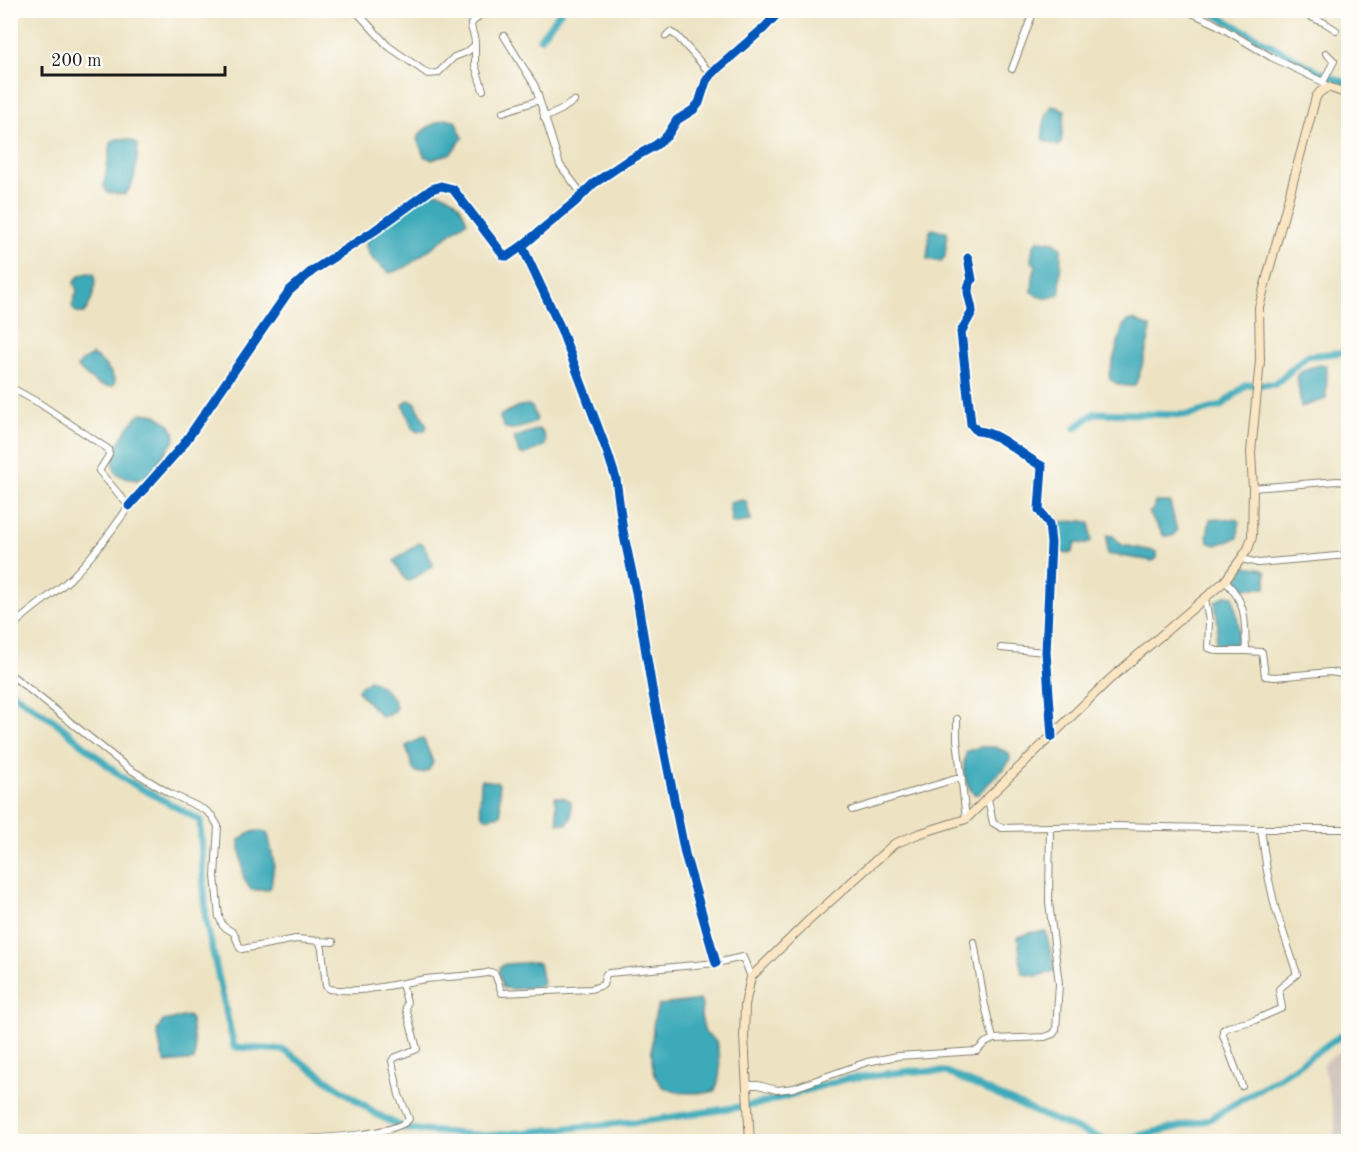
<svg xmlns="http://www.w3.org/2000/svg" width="1359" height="1152" font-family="'Old Standard TT',serif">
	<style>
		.industrial { fill: #cec1ba }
		.water { fill: #3caaba; stroke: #2c636b; stroke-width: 1.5 }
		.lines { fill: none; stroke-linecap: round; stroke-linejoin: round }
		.canal { stroke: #3caaba; stroke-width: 7 }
		.street-casing { stroke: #848070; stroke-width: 8 }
		.secondary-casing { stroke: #848070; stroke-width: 10 }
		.street { stroke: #fff; stroke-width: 6 }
		.secondary { stroke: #fbe6c4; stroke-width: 8 }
		.cycleway-casing { stroke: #fdfcf7; stroke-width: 13 }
		.cycleway { stroke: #0057b8; stroke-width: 9 }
	</style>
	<rect width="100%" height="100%" fill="#fdfcf7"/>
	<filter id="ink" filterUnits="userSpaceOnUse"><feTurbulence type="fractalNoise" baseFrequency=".0167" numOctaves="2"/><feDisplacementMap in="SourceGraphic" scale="12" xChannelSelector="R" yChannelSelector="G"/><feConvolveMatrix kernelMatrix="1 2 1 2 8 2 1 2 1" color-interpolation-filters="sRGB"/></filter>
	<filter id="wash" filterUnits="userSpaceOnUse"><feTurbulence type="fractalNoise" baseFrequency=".008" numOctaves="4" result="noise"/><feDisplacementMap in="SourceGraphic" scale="24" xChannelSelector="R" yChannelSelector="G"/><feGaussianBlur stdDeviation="1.35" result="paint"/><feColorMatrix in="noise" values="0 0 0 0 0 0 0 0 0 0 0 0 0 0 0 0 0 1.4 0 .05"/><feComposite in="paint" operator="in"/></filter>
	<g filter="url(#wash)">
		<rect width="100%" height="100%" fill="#ede3c3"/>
		<path class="industrial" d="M1348 1046V1141H1335V1121L1323 1063Z"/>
		<path class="water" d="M1052 106 1065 110 1061 143 1058 146 1044 141C1041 131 1045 115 1052 106Z
			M445 119 455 121 463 138 451 153 432 160 424 156 417 139C421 129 435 123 445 119Z
			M116 139C125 139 132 138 138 146 136 163 137 183 124 195L107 192 104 186 111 143Z
			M435 192C453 195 460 203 467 221L406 267 390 273C378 265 363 254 366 239L427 193Z
			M932 229 947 232 945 257 940 262 927 259 930 231Z
			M1041 240 1054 242 1061 247 1060 289 1059 294C1050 300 1039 299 1032 292L1033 277 1036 265 1031 261 1033 246 1037 241Z
			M89 273 94 274C97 287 92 302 84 313 78 314 74 312 72 306L77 291 74 282 80 275Z
			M1133 320 1150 327C1151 335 1139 381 1134 386 1126 387 1116 385 1110 379L1109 374 1123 326 1128 321Z
			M92 355C102 361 111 370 115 381L113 386C98 389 87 376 77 367L82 361Z
			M1320 365H1326L1327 369 1326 399 1301 407 1297 375 1308 368Z
			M408 400 415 402 427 426 425 430 418 432 413 429 403 405Z
			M528 405 532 407 537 420C529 426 512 432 504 427L500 418 501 415 519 406Z
			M142 413 156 415 168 423 174 432 175 439 149 475 137 480 125 478 116 473C106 456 128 424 142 413Z
			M538 429C544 432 547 439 545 446L524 455 519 453 514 438Z
			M742 500 746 501 751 521 732 524 729 503Z
			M1155 502H1170L1177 531 1173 536H1164L1149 513 1153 509Z
			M1210 519H1236L1239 522 1238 538 1216 545 1208 542 1207 536Z
			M1084 521 1090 523 1091 541 1087 544 1075 543 1073 552 1068 554 1054 550 1052 522Z
			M1107 535 1113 536 1122 545 1154 551 1157 552V558L1153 561 1107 554Z
			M419 543 423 544 433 564V566L409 581 406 580 394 561Z
			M1244 566 1259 568 1266 572V588H1242L1236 586 1235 580 1241 575Z
			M1226 595 1233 596C1235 610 1247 641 1229 647 1223 649 1220 649 1215 645L1218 625 1215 602Z
			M369 680C378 681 395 698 396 707L394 711 382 717 359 693 358 689Z
			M421 738 424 740 433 762C430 772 421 777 413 769L406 746Z
			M980 747H995L1009 753 1010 759 1006 766 978 794H974C963 782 961 766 967 751Z
			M481 780 497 782 499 784 501 815 486 818 482 815 480 806Z
			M555 797 565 798 571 802V818L567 824 558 823Z
			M260 831 267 832 269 838 274 864 271 887 267 890H251L244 879 239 840 250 832Z
			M1033 932H1046L1055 971 1038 976 1022 974 1018 937Z
			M535 962 539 963 543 983 541 986 516 989 503 988 499 972 500 967 505 964Z
			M700 1000 702 1004 701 1016 705 1033 716 1041C720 1059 723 1075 714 1092 669 1095 649 1094 652 1042 653 1029 653 1016 659 1005Z
			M188 1016 191 1020 195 1053 194 1060 166 1063 162 1055 157 1031 163 1021Z"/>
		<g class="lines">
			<path class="canal" d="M1207 10 1319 72 1348 84
				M540 38 562 10
				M1075 428 1095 413 1189 415 1221 406 1246 385 1275 384 1307 356 1348 352
				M10 691 57 723 124 779 200 820 206 921 234 1047 284 1050 378 1115 406 1129 487 1136 653 1120 759 1104 845 1079 911 1071 946 1072 1049 1118 1110 1142
				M1111 1142 1208 1120 1286 1073 1348 1031"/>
		</g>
	</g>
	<g filter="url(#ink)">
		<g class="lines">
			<defs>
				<path id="street" d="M355 10 388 46 428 74 438 73 454 57 467 52 475 45C476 37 471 32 471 24L485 10
					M980 10 988 13 992 10
					M1185 10 1212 22 1271 57 1323 82 1328 87
					M1295 10 1325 23 1336 30
					M10 36 13 29
					M504 36 535 86 560 165 582 194
					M666 36 670 32 677 36 711 74
					M475 45V65L483 90
					M1012 69 1034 10
					M1323 82 1334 61 1326 53
					M503 112 539 100
					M544 118 561 110 574 101
					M968 258 972 280C963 290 972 301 972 312L961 332 971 424 977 431C997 431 1022 456 1042 466L1039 510 1049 524 1051 543 1046 652 1052 736
					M10 387 39 403 108 449 109 455 99 471 129 506C112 531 93 556 71 578 52 596 29 609 10 629
					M1253 488 1337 481 1348 482
					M129 506 183 445 289 291 312 271 374 231 432 189 441 186 453 189 504 256H508L522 246
					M1242 559 1258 563 1348 555
					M1225 581C1247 602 1245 622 1246 651L1262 652 1265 676 1275 677 1330 672 1348 675
					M1205 599 1209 621 1208 648 1218 651H1246
					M1001 648 1046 652
					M10 674 128 768 169 793 205 810 212 816 218 826 215 876 219 917 223 926 234 933 240 948 242 949 296 939 333 942
					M957 719V739L966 819
					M988 799 993 823 1002 828 1112 826 1261 829H1348
					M852 810 962 777
					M319 940 322 949 326 986 329 989C362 994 393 984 426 979 448 976 470 977 491 972L495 974 502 993 591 989 603 985 606 974 609 973 716 963 743 957 751 977
					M716 963 685 854 652 689 636 592 623 531 616 479 608 454 561 329 522 246 575 202 593 184 624 163 656 145 667 136 677 120 693 110 699 103 706 81 711 74 764 28 781 10
					M993 1039 1045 1037 1053 1034 1056 1030 1059 984 1049 902 1050 827
					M746 1085H758L777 1090 794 1088 867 1062 898 1056 977 1051 985 1043 993 1039 984 1001 974 942
					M1242 1086 1223 1035V1030L1228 1027 1255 1020 1282 1008 1279 989 1297 974 1275 907 1267 871 1261 829
					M251 1142C280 1139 394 1139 409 1119L399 1095 392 1061 394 1058 417 1049 406 1008 407 1002 402 984"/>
				<path id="secondary" d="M750 1142 744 1037 745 1005 751 977 806 923 894 844 918 834 966 819 1110 679 1225 581 1248 549 1252 537 1253 488 1251 452 1260 361 1259 307 1316 97 1320 92 1328 87 1348 94"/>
			</defs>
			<use href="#street" class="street-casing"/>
			<use href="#secondary" class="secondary-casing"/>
			<use href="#street" class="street"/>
			<use href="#secondary" class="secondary"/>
			<defs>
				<path id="cycleway" d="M968 258 972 280C963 290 972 301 972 312L961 332 971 424 977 431C997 431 1022 456 1042 466L1039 510 1049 524 1051 543 1046 652 1052 737
					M129 506 183 445 289 291 312 271 374 231 432 189 441 186 453 189 504 256H508L522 246
					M716 963 685 854 652 689 636 592 623 531 616 479 608 454 561 329 522 246 575 202 593 184 624 163 656 145 667 136 677 120 693 110 699 103 706 81 711 74 764 28 781 10"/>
			</defs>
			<use href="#cycleway" class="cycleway-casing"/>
			<use href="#cycleway" class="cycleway"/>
		</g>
	</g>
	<rect width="1359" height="1152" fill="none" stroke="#fdfcf7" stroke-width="36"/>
	<path d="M42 66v9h183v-9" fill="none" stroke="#1c1c1c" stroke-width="3"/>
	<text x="51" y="66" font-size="18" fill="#1c1c1c" stroke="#fdfcf7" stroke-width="4.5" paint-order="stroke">200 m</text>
</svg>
